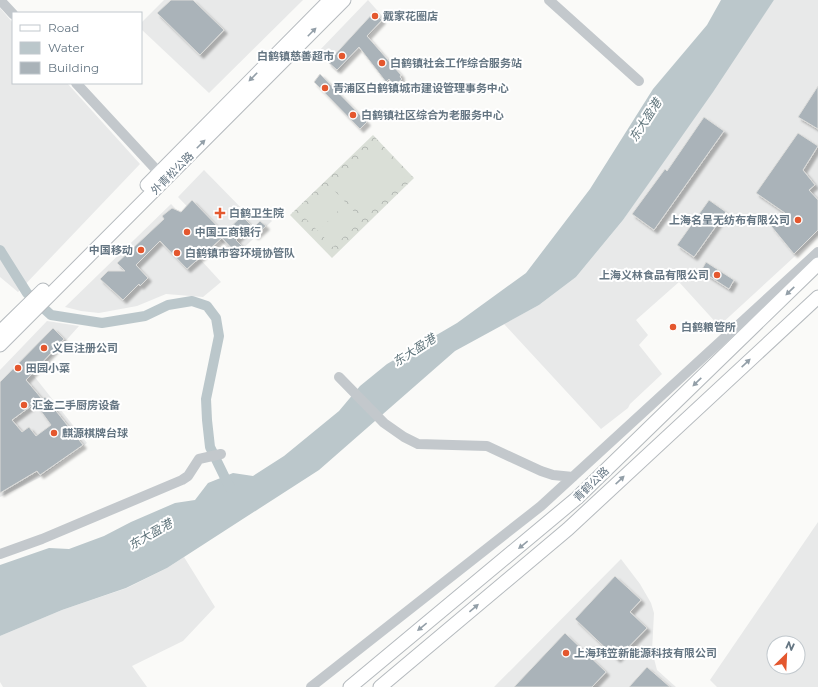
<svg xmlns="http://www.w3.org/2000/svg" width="818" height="687" font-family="Montserrat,'Noto Sans SC',sans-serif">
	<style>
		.built { fill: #e8e9e9; fill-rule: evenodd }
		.forest { fill: url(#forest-crowns) }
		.garden { fill: #dadfd7 }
		.water { fill: #bbc7cb }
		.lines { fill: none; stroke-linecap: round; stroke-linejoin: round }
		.canal { stroke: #bbc7cb; stroke-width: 10 }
		.building { fill: #aab3b9; stroke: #dcdcda; fill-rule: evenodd; filter: url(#shadow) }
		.major-casing { stroke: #b5babe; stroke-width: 15 }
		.minor { stroke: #c3c8cc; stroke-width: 10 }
		.major { stroke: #fff; stroke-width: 13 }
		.oneway { fill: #939fa8 }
		.poi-dot { fill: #e4572e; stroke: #fff; stroke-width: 1.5 }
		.labels { text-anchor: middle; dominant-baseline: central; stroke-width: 4; stroke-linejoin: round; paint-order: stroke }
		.poi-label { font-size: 11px; font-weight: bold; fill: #657683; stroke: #fff; text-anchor: start }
		.street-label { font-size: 11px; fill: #657683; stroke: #fff }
		.water-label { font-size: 12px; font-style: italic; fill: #60757c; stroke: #fff }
	</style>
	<defs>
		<pattern id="forest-crowns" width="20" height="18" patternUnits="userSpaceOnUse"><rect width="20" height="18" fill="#dadfd7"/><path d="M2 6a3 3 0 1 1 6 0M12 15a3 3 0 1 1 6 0" fill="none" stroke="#b4b9b4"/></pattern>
		<filter id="shadow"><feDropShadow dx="3.5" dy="3.5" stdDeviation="1" flood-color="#0004"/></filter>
	</defs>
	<rect width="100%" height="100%" fill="#fafaf8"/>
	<path class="built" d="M164 0H303L209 93 141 29V23Z
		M368 0 384 18 338 73 318 52Z
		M774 0H818V235L719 326 679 282 636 320 648 335 639 345 662 374 630 404 628 408 601 429 504 324 539 305 576 277 623 220Z
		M0 8 13 23V83H67L140 164 18 292 0 277Z
		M204 170 251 218 261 210 272 221 235 256 178 197Z
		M171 204 213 247 200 259 221 282 203 297 166 294 137 306 99 313 81 311 65 307Z
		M47 321 79 326 34 376 87 443 39 478 0 497V370Z
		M818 522V687H717L710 680ZM774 643H798V667H774Z
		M184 557 215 607 183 641 132 666 147 687H3L0 682V636L62 610 127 588 167 568Z
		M621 559 640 584 651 603 654 613 652 651 657 670 676 687H494Z"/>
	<path class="forest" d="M373 135 414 178 332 258 290 215Z"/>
	<path class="garden" d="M373 145 405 178 365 217 333 183Z
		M331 187 346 203 318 231 302 215Z
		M347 204 362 220 333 247 318 231Z"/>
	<path class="water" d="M721 0H774L713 92 623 220 576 277 539 305 455 351 319 470 167 568 126 588 62 610 0 636V565L49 548 69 549 104 536 131 522 175 503 195 500 208 483 233 473 253 476 284 456 339 411 360 386 387 364 457 323 526 273 590 189 653 89 707 25Z"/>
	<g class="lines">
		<path class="canal" d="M0 250 27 293 51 315 102 323 145 316 168 305 192 301 207 306 216 318 219 336 206 399 207 420 210 447 230 488"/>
	</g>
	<path class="building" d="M171 0H193L224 30 200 55 157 13Z
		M374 12 382 20 367 36 401 75 400 77 402 79 394 86 389 79 386 82 359 47 337 70 328 62Z
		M320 74 367 122 360 129 314 82Z
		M818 86V129L798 117Z
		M704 117 724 131 654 230 632 214 665 169 667 171Z
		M798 133 818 146 803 170 815 185 809 190 818 200V230L794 254 771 226 785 213 756 193Z
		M192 200 224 233 242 216 251 225 236 240 243 247 237 254 222 238 187 269 160 241 136 265 148 278 140 286 139 284 123 300 100 279 108 271H125L117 263 164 219 162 216 172 208 181 212Z
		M709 200 726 212 694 257 677 245Z
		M260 221 266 226 255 236 250 231Z
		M706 262 734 280 729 289 701 271Z
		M53 328 64 339 26 380 42 399 45 397 83 445 40 475 37 471 0 493V382ZM35 403 51 425 36 436 29 427 22 432 12 420Z
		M615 576 641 600 630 612 647 628 617 659 575 619Z
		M565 633 606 672 592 687H514Z
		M647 667 670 687H629Z"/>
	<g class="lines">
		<defs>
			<path id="major" d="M147 185 330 0
				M1 331 43 290
				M0 345 344 0
				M350 687 577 498 818 264
				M380 687 568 529 818 297"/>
		</defs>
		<use href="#major" class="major-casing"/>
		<path class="minor" d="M0 0 13 14
			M549 0 639 81
			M76 83 163 177
			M339 377 384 423 404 437 418 444 487 446 541 471 553 475 573 477
			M0 554 42 539 182 480 188 476 199 459 221 454
			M311 687 541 506 818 252"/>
		<use href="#major" class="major"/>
	</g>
	<defs><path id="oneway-solid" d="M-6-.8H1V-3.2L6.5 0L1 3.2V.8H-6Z"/></defs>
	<g class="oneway">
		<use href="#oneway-solid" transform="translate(312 32) rotate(-45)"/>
		<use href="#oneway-solid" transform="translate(253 77) rotate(135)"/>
		<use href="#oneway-solid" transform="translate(201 144) rotate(-45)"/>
		<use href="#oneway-solid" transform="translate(790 291) rotate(136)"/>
		<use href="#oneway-solid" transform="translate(746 363) rotate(-43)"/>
		<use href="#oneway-solid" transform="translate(697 382) rotate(136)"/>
		<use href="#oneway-solid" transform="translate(620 480) rotate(-43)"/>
		<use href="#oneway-solid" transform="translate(523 545) rotate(141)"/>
		<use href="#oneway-solid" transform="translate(474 608) rotate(-40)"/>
		<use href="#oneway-solid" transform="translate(422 627) rotate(141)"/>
	</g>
	<g class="poi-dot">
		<circle cx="375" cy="16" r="4"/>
		<circle cx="342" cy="56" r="4"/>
		<circle cx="382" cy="63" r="4"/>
		<circle cx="325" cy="88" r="4"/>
		<circle cx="353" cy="115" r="4"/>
		<path d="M218 207h4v4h4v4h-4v4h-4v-4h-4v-4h4z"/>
		<circle cx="798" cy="220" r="4"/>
		<circle cx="187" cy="232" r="4"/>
		<circle cx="141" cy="250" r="4"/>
		<circle cx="177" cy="253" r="4"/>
		<circle cx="717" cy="275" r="4"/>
		<circle cx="673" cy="327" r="4"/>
		<circle cx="44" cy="348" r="4"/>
		<circle cx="18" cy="368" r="4"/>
		<circle cx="24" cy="405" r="4"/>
		<circle cx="54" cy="433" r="4"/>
		<circle cx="566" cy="653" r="4"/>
	</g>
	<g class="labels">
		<g class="poi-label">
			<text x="383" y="16">戴家花圈店</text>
			<text x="334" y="56" text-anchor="end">白鹤镇慈善超市</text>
			<text x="390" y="63">白鹤镇社会工作综合服务站</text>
			<text x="333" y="88">青浦区白鹤镇城市建设管理事务中心</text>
			<text x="361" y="115">白鹤镇社区综合为老服务中心</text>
			<text x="229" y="213">白鹤卫生院</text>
			<text x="790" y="220" text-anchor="end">上海名呈无纺布有限公司</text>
			<text x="195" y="232">中国工商银行</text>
			<text x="133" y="250" text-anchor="end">中国移动</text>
			<text x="185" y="253">白鹤镇市容环境协管队</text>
			<text x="709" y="275" text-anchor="end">上海义林食品有限公司</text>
			<text x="681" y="327">白鹤粮管所</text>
			<text x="52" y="348">义巨注册公司</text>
			<text x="26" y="368">田园小菜</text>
			<text x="32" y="405">汇金二手厨房设备</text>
			<text x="62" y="433">麒源棋牌台球</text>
			<text x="574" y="653">上海玮笠新能源科技有限公司</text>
		</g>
		<g class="street-label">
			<text transform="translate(172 173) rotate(-45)">外青松公路</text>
			<text transform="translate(591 484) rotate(-44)">青鹤公路</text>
		</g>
		<g class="water-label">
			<text transform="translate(645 120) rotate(-57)">东大盈港</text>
			<text transform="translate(414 350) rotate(-33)">东大盈港</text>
			<text transform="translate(150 534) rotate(-30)">东大盈港</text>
		</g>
	</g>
	<rect x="12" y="12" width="130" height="72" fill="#ffffff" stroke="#c1c8cd"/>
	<rect x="20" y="25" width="20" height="6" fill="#ffffff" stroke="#c1c8cd"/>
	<text x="48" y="32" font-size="12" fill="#657683">Road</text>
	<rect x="20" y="42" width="20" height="12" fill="#bbc7cb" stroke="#c1c8cd"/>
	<text x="48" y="52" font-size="12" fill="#657683">Water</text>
	<rect x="20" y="62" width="20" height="12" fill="#aab3b9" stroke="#c1c8cd"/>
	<text x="48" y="72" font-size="12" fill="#657683">Building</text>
	<g transform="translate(786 655) rotate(24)"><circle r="19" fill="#ffffff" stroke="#c1c8cd"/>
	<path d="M0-3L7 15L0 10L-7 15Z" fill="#e4572e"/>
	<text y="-6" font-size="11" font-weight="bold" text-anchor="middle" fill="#657683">N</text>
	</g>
</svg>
